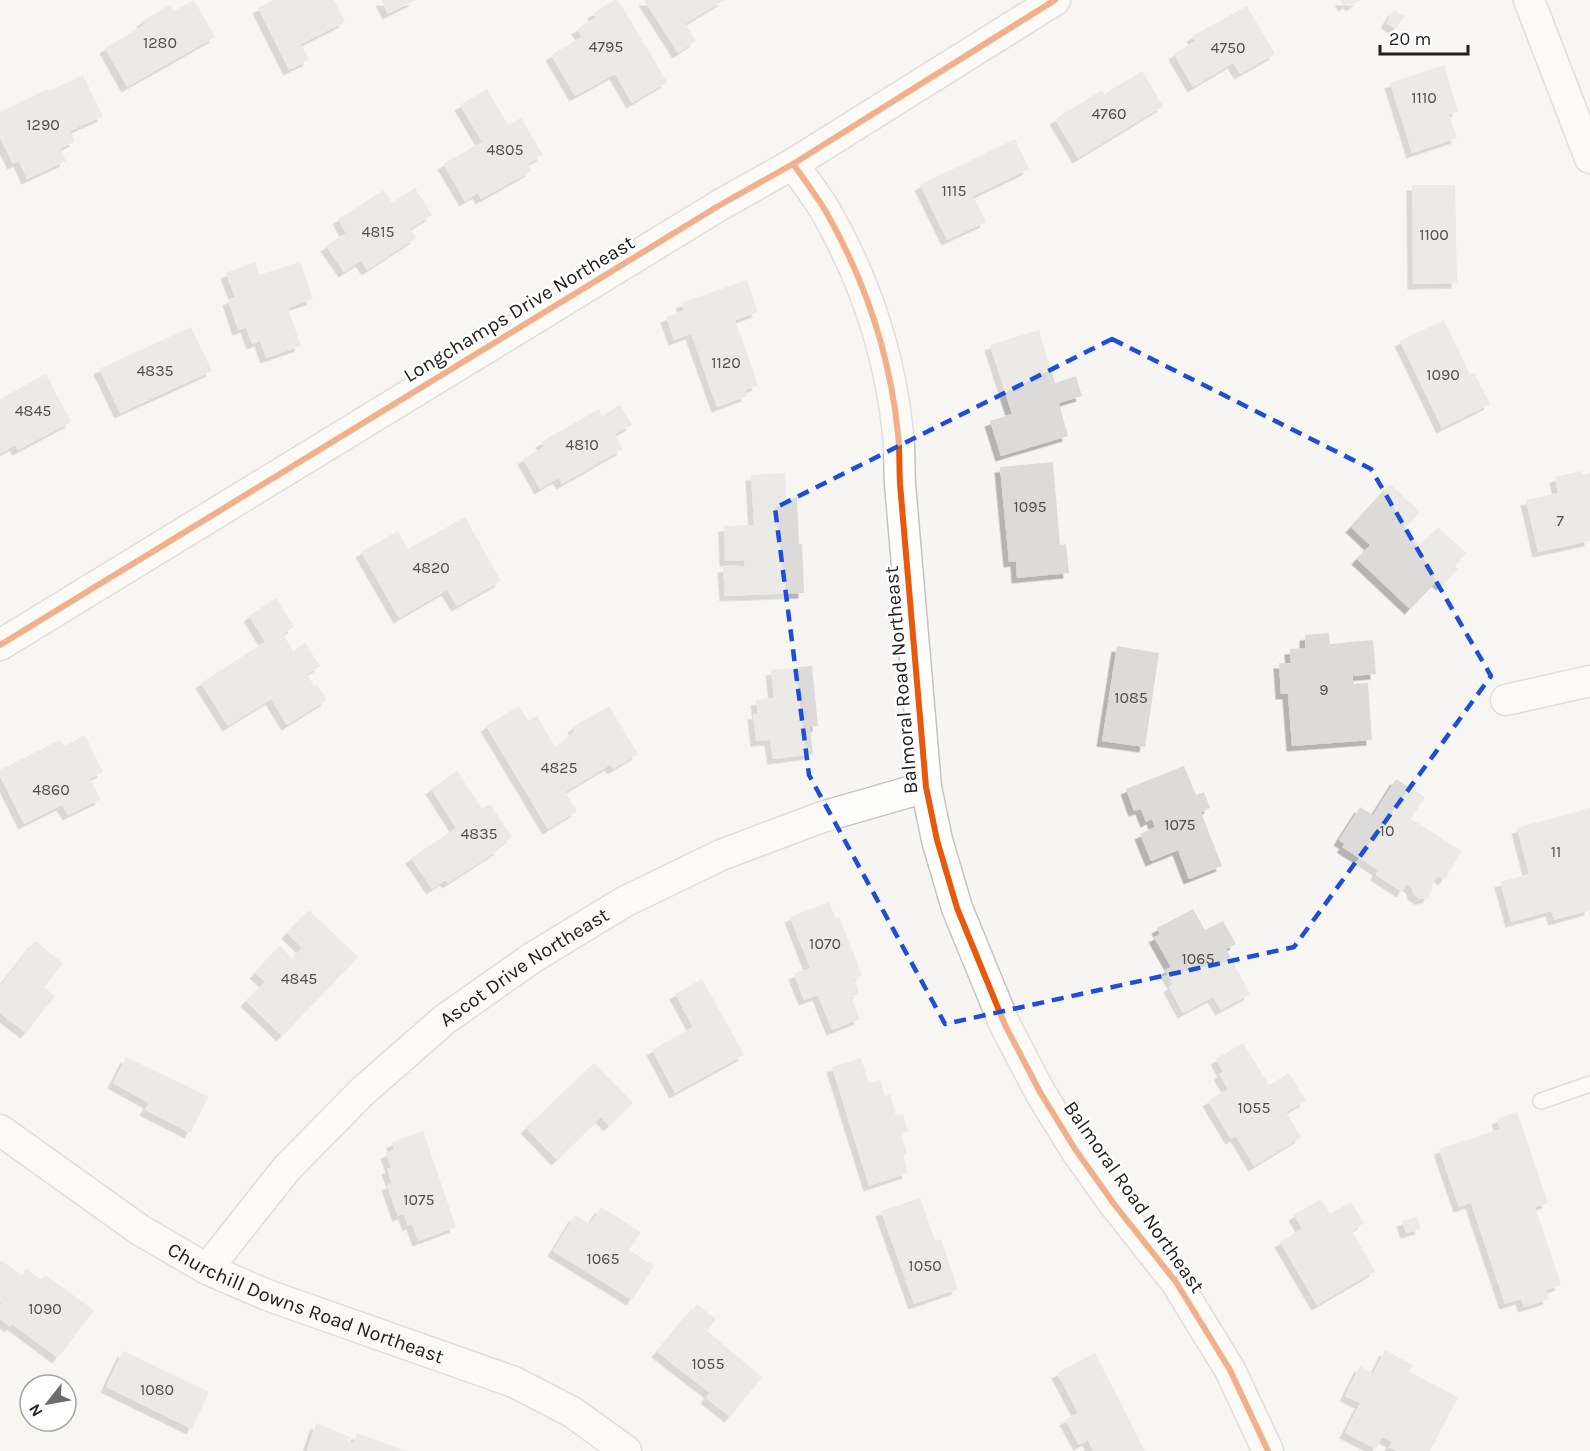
<svg xmlns="http://www.w3.org/2000/svg" width="1590" height="1451" font-family="Karla,sans-serif">
	<style>
		.building { fill: #dddbd9; filter: url(#shadow) }
		.lines { fill: none; stroke-linecap: round; stroke-linejoin: round }
		.service-casing { stroke: #c5c3c2; stroke-width: 18 }
		.minor-casing { stroke: #c5c3c2; stroke-width: 33 }
		.service { stroke: #fefefd; stroke-width: 15 }
		.minor { stroke: #fefefd; stroke-width: 30 }
		.cycleway-casing { stroke: #fff; stroke-width: 10 }
		.cycleway { stroke: #e8590c; stroke-width: 6 }
		.marked { fill: none; stroke: #1d4ed8; stroke-width: 4.5; stroke-dasharray: 12 8; stroke-linejoin: round }
		.labels { text-anchor: middle; dominant-baseline: central; stroke-width: 4.5; stroke-linejoin: round; paint-order: stroke }
		.number-label { font-size: 16px; fill: #52504e }
		.street-label { font-size: 20px; fill: #232120; stroke: #fff }
	</style>
	<defs>
		<filter id="shadow"><feDropShadow dx="-5.5" dy="5.5" stdDeviation="0" flood-color="#0004"/></filter>
	</defs>
	<rect width="100%" height="100%" fill="#f7f5f3"/>
	<path class="building" d="M194 0 215 37 127 87 105 48 144 25 142 21 170 5 174 11Z
		M274 0H334L345 22 301 44 309 60 289 70 258 8Z
		M381 0H416L388 14Z
		M615 0H618L667 82 632 103 615 74 575 96 551 55 582 37 577 29 595 18 593 13Z
		M644 0H724L685 24 696 41 678 53Z
		M1340 0H1360L1351 6 1349 3 1344 6Z
		M1247 6 1275 54 1240 74 1233 63 1193 87 1174 54 1195 41 1192 36Z
		M1394 10 1404 16 1396 29 1386 23Z
		M1444 65 1458 111 1449 114 1457 138 1412 153 1390 83Z
		M1142 71 1163 106 1078 158 1055 119 1102 90 1104 94Z
		M83 75 103 116 70 131 75 141 60 149 66 161 27 179 19 161 13 164 0 138V112L48 89 50 91Z
		M487 89 508 125 521 118 543 155 527 164 531 171 481 199 478 193 465 201 443 164 482 142 460 105Z
		M1015 139 1029 169 973 196 986 222 947 240 920 185Z
		M1412 185H1455L1457 283 1413 284Z
		M415 188 432 215 410 229 416 238 367 270 361 261 344 272 326 246 346 233 338 219 384 190 392 203Z
		M255 262 259 275 300 262 313 299 288 308 301 346 266 358 260 341 252 344 246 327 238 330 228 300 235 297 226 273Z
		M747 280 758 312 735 320 758 385 745 390 747 396 717 407 691 334 674 340 666 317 684 310 681 303Z
		M1444 320 1470 375 1474 373 1490 404 1442 428 1400 341Z
		M191 327 212 371 120 413 99 369Z
		M1039 330 1055 383 1076 376 1082 396 1059 403 1068 436 1001 456 990 421 1012 414 990 345Z
		M46 374 71 422 18 450 15 445 0 454V399Z
		M620 405 632 425 615 434 623 449 562 484 558 478 540 489 523 459 544 447 541 442 599 409 602 416Z
		M1053 462 1060 545 1066 544 1069 573 1017 578 1016 561 1009 562 1000 467Z
		M1581 471 1582 475 1590 473V541L1538 552 1526 500 1558 493 1555 477Z
		M785 473 786 498 797 497 799 544H802L804 593 725 596 723 567 745 566 744 560 725 561 724 526 754 525 751 475Z
		M1390 484 1420 512 1404 529 1421 545 1438 527 1466 553 1455 566 1458 569 1442 585 1437 581 1410 609 1357 559 1370 545 1351 527Z
		M465 517 501 581 457 606 447 590 399 618 361 552 398 531 408 549Z
		M276 598 294 627 283 634 293 651 305 643 320 666 307 674 314 686 317 684 327 700 287 725 271 699 228 726 201 683 265 642 249 616Z
		M1329 633 1330 644 1373 640 1376 674 1353 676V684L1368 683 1372 740 1292 746 1288 694H1281L1279 663H1291L1290 649 1305 648V635Z
		M1117 646 1159 653 1145 747 1102 741Z
		M812 666 818 726 810 727 813 754 773 759 770 740 756 741 753 714H758L756 700 774 698 771 670Z
		M519 706 528 721 537 716 555 747 575 731 573 727 609 706 638 754 613 769 610 765 565 792 577 811 548 829 486 726Z
		M85 735 103 772 90 779 101 799 68 815 62 805 24 824 0 776V770L60 740 64 746Z
		M1184 766 1196 795 1204 792 1210 808 1201 812 1222 866 1189 879 1178 850 1151 861 1140 834 1155 827 1152 819 1146 822 1141 809 1134 811 1126 789Z
		M457 771 482 809 490 804 512 837 498 847 500 849 448 883 445 880 432 889 411 858 456 828 431 789Z
		M1396 779 1425 797 1411 819 1462 851 1444 880 1438 876 1432 885V890L1428 898 1420 899 1413 894 1412 889 1407 884 1402 892 1376 875 1378 870 1342 847 1345 844 1339 840 1360 807 1373 815Z
		M1590 808V910L1554 920 1551 911 1511 922 1500 882 1529 874 1517 828Z
		M829 902 836 919 839 917 862 975 854 978 859 993 851 997 860 1019 832 1030 818 995 804 1000 794 974 810 968 790 917Z
		M1193 909 1205 930 1223 921 1236 944 1226 949 1250 994 1221 1010 1213 997 1183 1013 1169 987 1173 984 1165 970 1171 967 1154 937 1160 934 1157 928Z
		M309 910 358 957 282 1036 246 1001 265 982 255 973 280 946 292 958 302 948 287 933Z
		M35 941 63 963 44 987 55 996 26 1033 0 1013V986Z
		M702 979 744 1055 675 1093 652 1050 693 1027 675 994Z
		M1243 1043 1269 1085 1289 1073 1306 1101 1286 1112 1301 1137 1254 1166 1236 1136 1231 1139 1208 1101 1228 1089 1219 1074 1223 1072 1216 1059Z
		M126 1057 209 1097 190 1133 145 1110 149 1103 113 1083Z
		M861 1058 869 1083 880 1080 885 1096 890 1094 896 1116 903 1114 908 1131 901 1133 907 1154 903 1155 908 1173 869 1186 832 1067Z
		M594 1063 633 1103 609 1126 601 1117 557 1160 526 1128Z
		M1517 1112 1548 1203 1535 1207 1561 1285 1546 1290 1549 1299 1524 1307 1521 1299 1505 1304 1471 1203 1459 1207 1439 1149 1500 1129 1497 1119Z
		M423 1131 456 1227 418 1241 412 1224 408 1226 404 1214 398 1216 387 1185 392 1183 387 1169 391 1168 386 1153 394 1150 392 1142Z
		M920 1198 935 1241 941 1239 958 1289 914 1304 881 1211Z
		M1321 1199 1330 1214 1351 1202 1364 1223 1352 1231 1375 1271 1317 1305 1280 1242 1302 1229 1294 1215Z
		M601 1207 641 1232 629 1250 654 1266 632 1300 553 1251 575 1215 590 1224Z
		M1417 1217 1421 1229 1406 1233 1402 1221Z
		M0 1260 22 1275 26 1269 41 1279 45 1275 94 1310 58 1358 12 1324 10 1327 0 1319V1305L2 1303 0 1302Z
		M697 1304 716 1319 707 1331 762 1377 730 1417 706 1398 710 1393 657 1352Z
		M1385 1350 1413 1365 1409 1372 1458 1397 1430 1451H1397L1389 1447 1392 1442 1382 1437 1376 1449 1345 1433 1360 1403 1345 1396 1360 1366 1373 1374Z
		M123 1351 209 1392 192 1429 106 1387Z
		M1095 1353 1145 1451H1093L1088 1440 1079 1445 1065 1420 1078 1413 1057 1373Z
		M316 1423 350 1437 348 1441 353 1443 357 1433 406 1451H309L307 1450Z"/>
	<g class="lines">
		<defs>
			<path id="service" d="M1541 1101 1590 1084"/>
			<g id="minor">
				<path d="M1529 0 1590 158"/>
				<path d="M793 164C804 179 815 194 825 210 864 278 890 354 898 434 900 450 899 467 900 484L926 787 937 840 957 908 1005 1025 1040 1092 1075 1149 1114 1204 1176 1282 1230 1370 1268 1451"/>
				<path d="M0 645 720 205 793 164 1055 0"/>
				<path d="M1506 700 1590 681"/>
				<path id="s1" d="M0 1130 140 1230 207 1269 267 1295 514 1382 572 1412 626 1451"/>
				<path id="s2" d="M207 1269 287 1168 363 1091 444 1020 532 958 624 902 721 855 822 817 926 787"/>
			</g>
		</defs>
		<use href="#service" class="service-casing"/>
		<use href="#minor" class="minor-casing"/>
		<use href="#service" class="service"/>
		<use href="#minor" class="minor"/>
		<defs>
			<path id="cycleway" d="M793 164C804 179 815 194 825 210 864 278 890 354 898 434 900 450 899 467 900 484L926 787 937 840 957 908 1005 1025 1040 1092 1075 1149 1114 1204 1176 1282 1230 1370 1268 1451
				M0 645 720 205 793 164 1055 0"/>
		</defs>
		<use href="#cycleway" class="cycleway-casing"/>
		<use href="#cycleway" class="cycleway"/>
	</g>
	<path d="M0 0H1590V1451H0ZM1112 339 1371 469 1491 676 1294 947 945 1024 809 775 775 508Z" fill="#f7f5f3" fill-opacity=".55" fill-rule="evenodd"/>
	<path class="marked" d="M1112 339 1371 469 1491 676 1294 947 945 1024 809 775 775 508Z"/>
	<g class="labels">
		<g class="number-label">
			<text x="160" y="42">1280</text>
			<text x="606" y="46">4795</text>
			<text x="1228" y="47">4750</text>
			<text x="1424" y="97">1110</text>
			<text x="1109" y="113">4760</text>
			<text x="43" y="124">1290</text>
			<text x="505" y="149">4805</text>
			<text x="954" y="190">1115</text>
			<text x="378" y="231">4815</text>
			<text x="1434" y="234">1100</text>
			<text x="726" y="362">1120</text>
			<text x="155" y="370">4835</text>
			<text x="1443" y="374">1090</text>
			<text x="33" y="410">4845</text>
			<text x="582" y="444">4810</text>
			<text x="1030" y="506">1095</text>
			<text x="1560" y="520">7</text>
			<text x="431" y="567">4820</text>
			<text x="1324" y="689">9</text>
			<text x="1131" y="697">1085</text>
			<text x="559" y="767">4825</text>
			<text x="51" y="789">4860</text>
			<text x="1180" y="824">1075</text>
			<text x="1387" y="830">10</text>
			<text x="479" y="833">4835</text>
			<text x="1556" y="851">11</text>
			<text x="825" y="943">1070</text>
			<text x="1198" y="958">1065</text>
			<text x="299" y="978">4845</text>
			<text x="1254" y="1107">1055</text>
			<text x="419" y="1199">1075</text>
			<text x="603" y="1258">1065</text>
			<text x="925" y="1265">1050</text>
			<text x="45" y="1308">1090</text>
			<text x="708" y="1363">1055</text>
			<text x="157" y="1389">1080</text>
		</g>
		<g class="street-label">
			<text transform="translate(519 309) rotate(-31)">Longchamps Drive Northeast</text>
			<text transform="translate(901 680) rotate(-95)">Balmoral Road Northeast</text>
			<text stroke="none"><textPath href="#s2" startOffset="441">Ascot Drive Northeast</textPath></text>
			<text transform="translate(1134 1197) rotate(55)">Balmoral Road Northeast</text>
			<text stroke="none"><textPath href="#s1" startOffset="354">Churchill Downs Road Northeast</textPath></text>
		</g>
	</g>
	<g transform="translate(48 1403) rotate(239)"><circle r="28" fill="#ffffff" stroke="#a7a6a6" stroke-width="1.5"/>
	<path d="M0-4.5L10 22L0 15L-10 22Z" fill="#6d6b6a"/>
	<text y="-9" font-size="16" font-weight="bold" text-anchor="middle" fill="#232120">N</text>
	</g>
	<path d="M1380 45v9h88v-9" fill="none" stroke="#232120" stroke-width="3"/>
	<text x="1389" y="45" font-size="18" fill="#232120" stroke="#ffffff" stroke-width="4.5" paint-order="stroke">20 m</text>
</svg>
